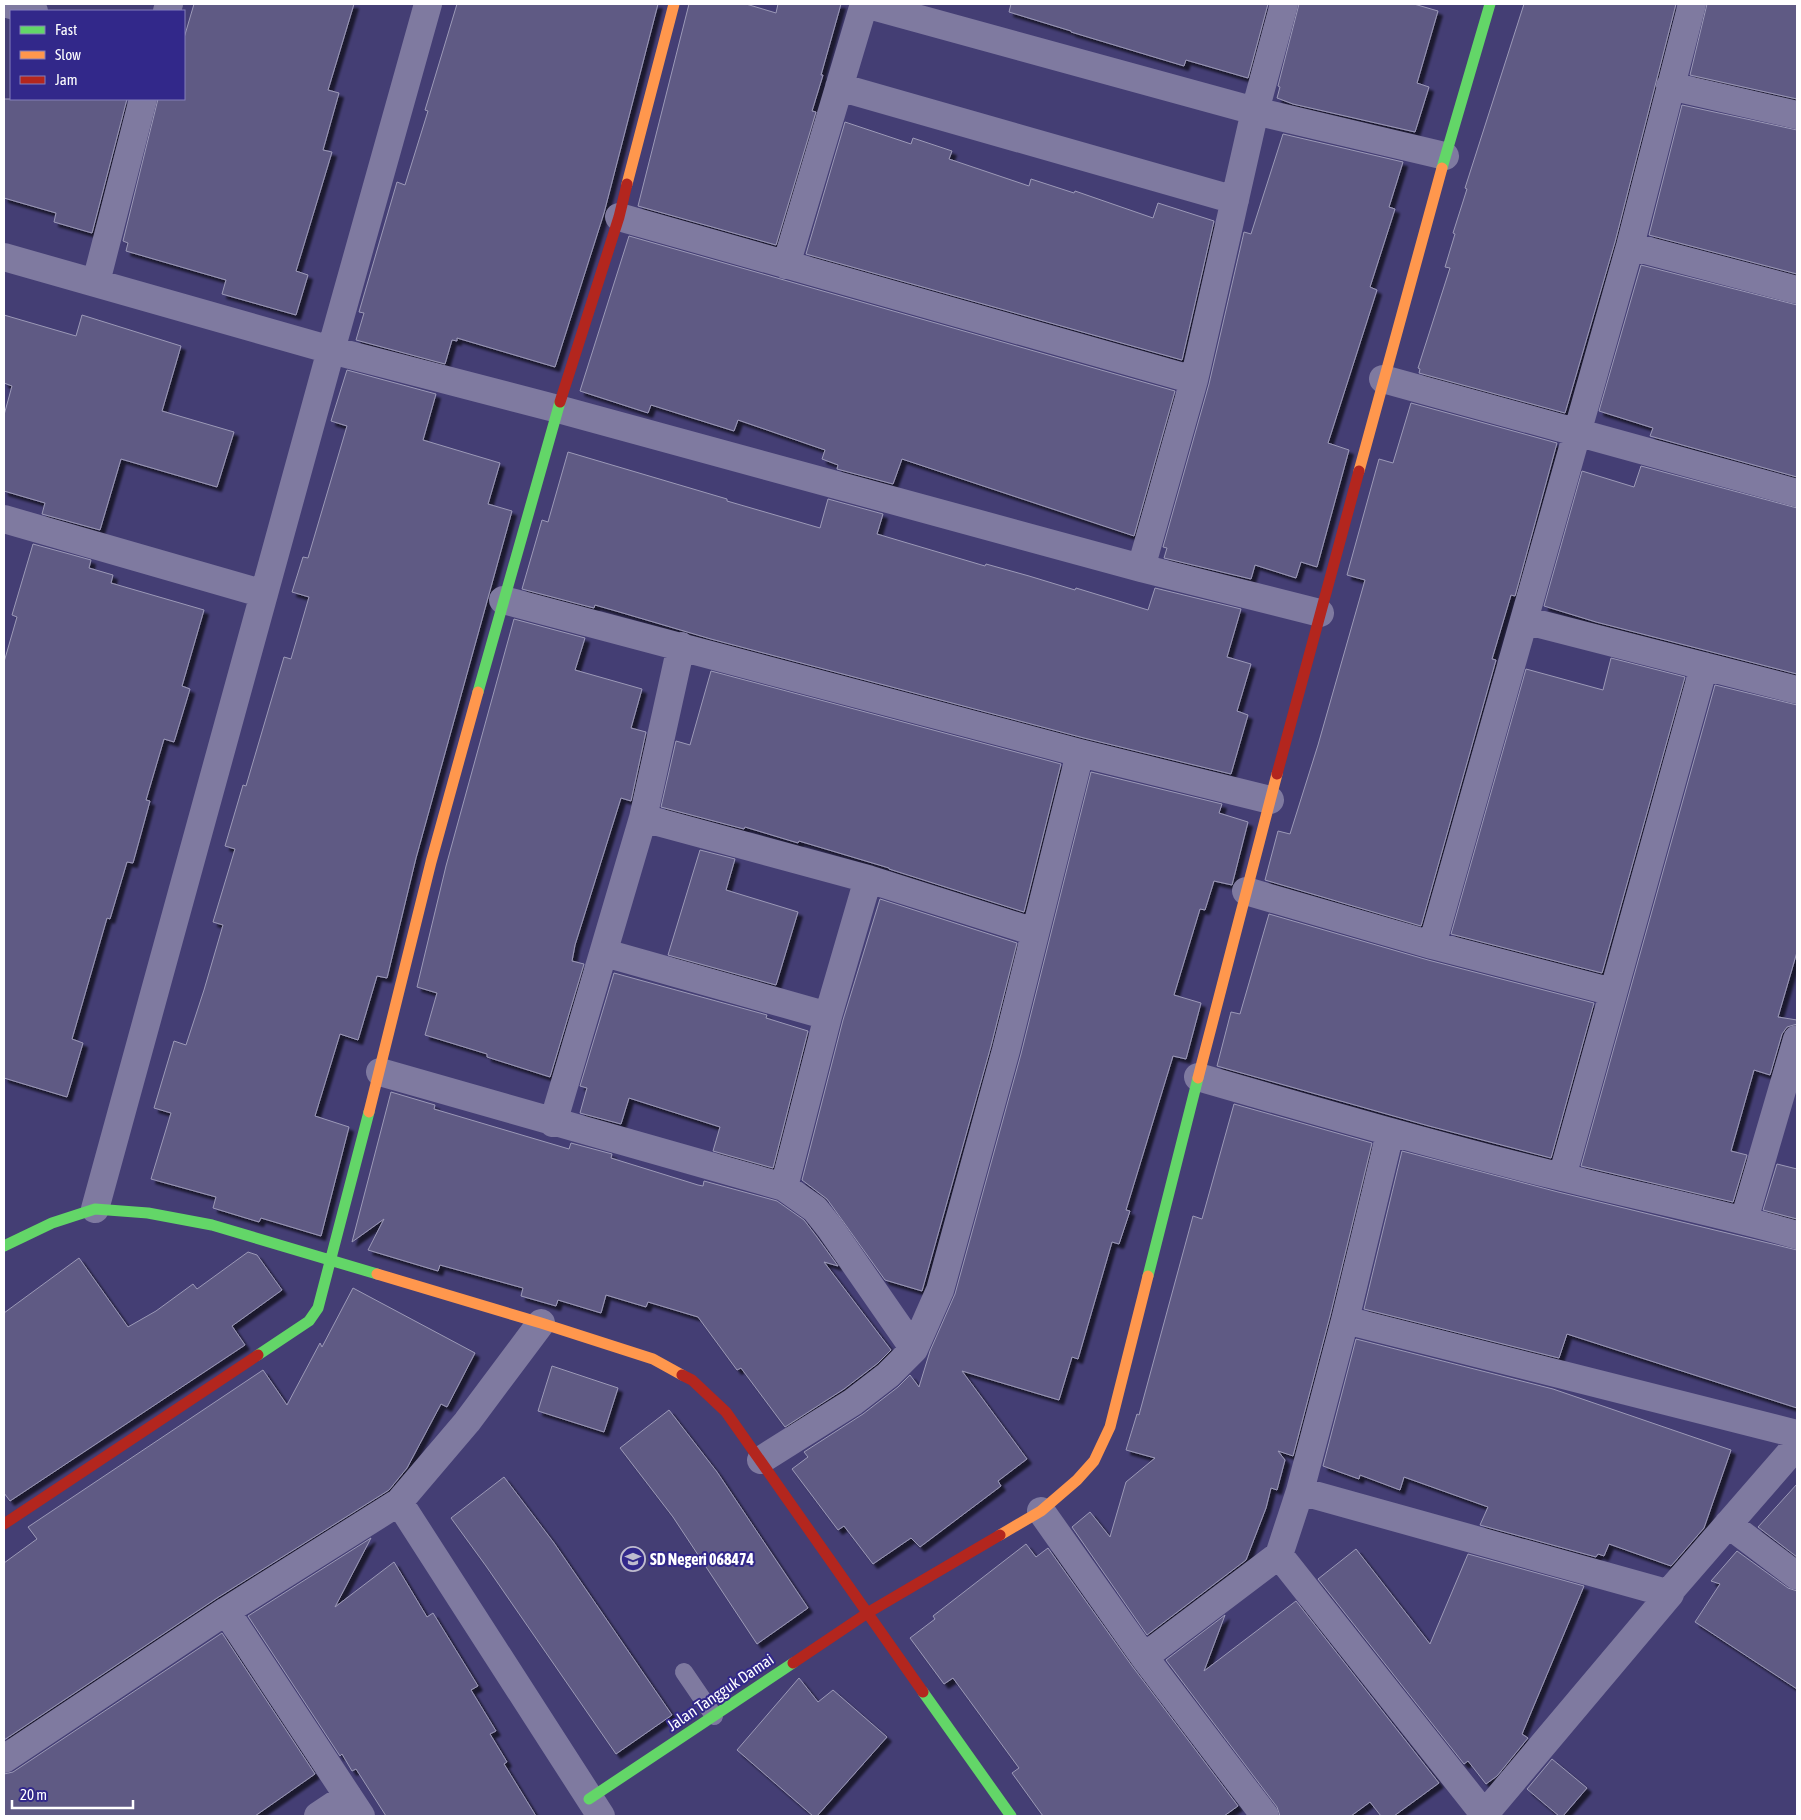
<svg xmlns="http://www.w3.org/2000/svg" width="1801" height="1820" font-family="'Asap Condensed',sans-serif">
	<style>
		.building { fill: #5e5a84; stroke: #9c99b7; filter: url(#shadow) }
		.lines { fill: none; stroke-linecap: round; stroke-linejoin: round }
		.lane { stroke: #7f7aa0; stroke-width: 18 }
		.street { stroke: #7f7aa0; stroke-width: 28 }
		.fast { stroke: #63d668; stroke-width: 11 }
		.slow { stroke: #ff974d; stroke-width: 11 }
		.jam { stroke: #b3261e; stroke-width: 11 }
		.labels { text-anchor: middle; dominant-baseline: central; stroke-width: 4; stroke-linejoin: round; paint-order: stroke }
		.poi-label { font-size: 16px; font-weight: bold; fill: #fff; stroke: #32288a; text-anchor: start }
		.street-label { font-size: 16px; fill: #fff; stroke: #32288a }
	</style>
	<defs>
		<filter id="shadow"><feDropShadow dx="4.5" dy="4.5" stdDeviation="1" flood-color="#0009"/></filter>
	</defs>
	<rect width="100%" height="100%" fill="#443e74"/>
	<path class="building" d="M194 4H354L328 90 339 93 323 150 332 152 296 271 308 275 296 315 222 294 226 280 126 251 128 243 123 241 158 99H184V38Z
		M457 4H658L604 213 555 367 457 338V341L452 340 445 364 356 340 364 313 359 312 397 182 405 185 428 111 425 110Z
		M689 4H746L776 13 778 4H841L821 75H823L812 111 816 112 776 245 638 206Z
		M1011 4H1268L1248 78 1186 60 1184 66 1071 32V31L1009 12Z
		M1299 4H1414L1438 11 1417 83 1429 87 1415 132 1293 104 1277 98 1280 87 1278 86Z
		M1524 4H1676L1615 242 1565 413 1419 373 1420 369 1418 368 1450 268 1445 267 1455 234 1453 233 1467 189 1465 188Z
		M1707 4H1797V99L1690 75Z
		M4 99H127L92 233 54 222 56 213 4 198Z
		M1682 105 1797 130V274L1649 235Z
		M845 122 911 144 913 138 952 151 949 159 1029 186 1031 179 1074 193 1075 191 1153 218 1158 203 1214 221 1182 360 806 254Z
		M1283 134 1403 162 1389 207 1395 209 1370 287 1377 290 1328 443 1349 450 1317 567 1301 562 1296 578 1255 565 1251 579 1164 558 1167 548 1163 547 1209 384 1244 232 1251 234Z
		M629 236 1175 391 1134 536 902 459 893 484 837 469 838 465 822 459 825 450 738 420 734 431 651 405 648 413 580 391Z
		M1641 265 1797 305V477L1650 436 1653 428 1599 411Z
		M4 315 76 336 82 315 181 346 162 411 234 432 217 487 121 459 100 530 42 514 45 503 4 491V415L12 386 4 383Z
		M347 370 436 394 423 440 500 463 488 504 512 511 416 858 387 978 377 976 358 1040 340 1034 315 1116 349 1127 321 1236 261 1218 259 1222 213 1208 216 1197 151 1179 171 1113 154 1108 174 1041 186 1045 204 990 223 925 213 922 235 849 225 846 243 785 246 786 284 657 291 659 309 597 292 592 303 557 308 558 347 426 331 421Z
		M1411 403 1557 443 1515 596 1511 595 1492 659 1496 660 1421 926 1265 880 1278 831 1290 834 1318 745 1365 580 1347 575 1379 459 1393 463Z
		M568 452 727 499V501L820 528 828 499 883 514 877 534 985 566 986 564 1029 576 1075 590 1076 588 1148 610 1155 588 1241 609 1227 657 1251 664 1237 711 1248 715 1231 774 1084 738 711 639 616 611 595 605 594 608 522 589 542 520 548 522Z
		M1641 466 1797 508V674L1596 622 1544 606 1582 471 1634 487Z
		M33 544 91 560 89 568 113 575 111 583 204 610 182 686 190 689 174 742 164 739 146 800 150 801 133 863 127 862 110 919 107 918 72 1039 83 1043 67 1097 4 1078V662L17 617 12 615Z
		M514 619 585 638 575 670 642 689 631 728 646 732 631 801 621 798 575 945 572 961 584 964 550 1077 487 1057V1054L425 1035 437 993 417 987 446 866Z
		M1611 658 1685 677 1602 973 1451 934 1526 669 1603 690Z
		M711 671 1061 764 1024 912 889 869V868L799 841 798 843 745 827 744 829 661 807 676 741 690 745Z
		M1715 685 1797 705V952L1778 1017 1797 1020V1024L1787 1027 1782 1034 1770 1075 1754 1070 1731 1151 1747 1155 1733 1202 1581 1166Z
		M1091 772 1222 804 1219 813 1248 822 1232 885 1214 881 1205 910 1200 909 1174 995 1201 1003 1186 1059 1173 1056 1126 1210 1130 1211 1119 1244 1112 1242 1078 1359 1072 1357 1059 1400 962 1371 1027 1459 998 1481 1001 1486 920 1547 911 1538 873 1564 844 1526 838 1530 792 1469 808 1457 804 1452 863 1414 898 1387 910 1375 919 1387 930 1351 955 1294 1021 1054Z
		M700 850 735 859 726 890 798 912 776 985 668 955Z
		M880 899 1017 943 991 1046 922 1291 885 1280 827 1199 802 1180 843 1020Z
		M1269 914 1428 960 1594 1003 1551 1158 1429 1126 1217 1066 1231 1012 1240 1014Z
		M614 973 767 1015 766 1018 808 1031 773 1168 713 1151 720 1127 629 1098 621 1124 580 1113 587 1088 580 1086Z
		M391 1092 435 1105 434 1109 569 1149 571 1143 612 1154 611 1158 698 1185 703 1186 704 1181 777 1201 804 1220 817 1237 838 1266 824 1262 891 1350 878 1363 844 1389 785 1427 741 1368 737 1370 698 1317 648 1302 646 1307 606 1295 601 1313 558 1300 556 1306 521 1296 523 1288 440 1265 438 1271 368 1250 384 1219 352 1242Z
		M1234 1104 1372 1143 1330 1316 1293 1456 1278 1451 1285 1460 1277 1490 1271 1488 1266 1508 1246 1560 1147 1635 1072 1527 1090 1512 1110 1537 1126 1482 1155 1458 1126 1450 1137 1414 1139 1415 1193 1216 1202 1219Z
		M1402 1151 1558 1192 1797 1250V1408L1567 1334 1559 1358 1364 1309Z
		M1777 1164 1797 1169V1219L1763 1210Z
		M248 1252 257 1255 282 1290 232 1326 245 1345 10 1501 4 1493V1313L79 1258 128 1327 156 1311 193 1284 197 1289Z
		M353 1288 475 1353 447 1407 441 1404 407 1468 389 1490 217 1598 4 1740V1563L37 1539 28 1527 263 1370 287 1405 320 1343 322 1347Z
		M1356 1339 1553 1389 1731 1450 1704 1528 1671 1566 1609 1544 1604 1556 1598 1554 1596 1557 1480 1525 1488 1507 1404 1477 1400 1490 1360 1475 1359 1479 1323 1466Z
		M552 1366 618 1388 604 1432 538 1411Z
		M669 1410 717 1472 808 1608 757 1644 673 1517 620 1448Z
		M504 1477 554 1543 672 1715 616 1754 486 1566 451 1518Z
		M1797 1484V1557L1758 1527Z
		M371 1538 335 1607 394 1562 427 1617 433 1613 478 1686 471 1690 496 1731 490 1734 507 1762 504 1764 536 1816H386L356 1769 352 1771 342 1754 340 1756 248 1616Z
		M1026 1544 1036 1557 1048 1548 1132 1666 1238 1806 1224 1816H1043L1012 1773 1019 1768 953 1678 944 1684 910 1638 935 1619 933 1616Z
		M1356 1549 1430 1644 1468 1554 1584 1586 1522 1734 1528 1738 1497 1776 1486 1784 1468 1761 1464 1764 1318 1579Z
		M1737 1551 1788 1588 1797 1591V1689L1695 1622 1720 1584 1711 1581Z
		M1296 1601 1439 1783 1394 1816H1381L1370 1802 1351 1816H1280L1277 1807 1166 1660 1225 1615 1204 1671Z
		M222 1633 315 1774 255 1816H4V1774L13 1772Z
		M799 1678 818 1702 833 1690 887 1737 817 1816H813L737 1750Z
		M1552 1759 1587 1788 1563 1816H1559L1527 1789Z"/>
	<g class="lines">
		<path class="lane" d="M684 1672 714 1716"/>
		<path class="street" d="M7 4 34 11
			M865 4 1255 111 1445 156
			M167 11 169 4
			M1670 86 1797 115
			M839 87 1235 200
			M619 217 1194 380
			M1630 246 1797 290
			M4 257 331 350 558 409 1141 568 1320 613
			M786 265 864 4
			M96 282 143 99
			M1383 379 1797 493
			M4 519 264 594
			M1141 568 1194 380 1255 111 1284 4
			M503 600 1080 753 1270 800
			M1524 620 1797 690
			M643 818 868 879 1035 932
			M1246 891 1432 945 1613 992
			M1432 945 1630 246 1692 4
			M605 953 828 1016
			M380 1072 784 1187 815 1209 830 1228 914 1349
			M1198 1077C1319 1112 1440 1147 1562 1177 1641 1197 1720 1213 1797 1235
			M553 1123 643 818 681 646
			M1562 1177 1704 666
			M784 1187 828 1016 868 879
			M95 1209 331 350 428 4
			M1744 1220 1797 1039
			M1345 1320 1797 1434
			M761 1460 853 1402 888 1375 914 1349 940 1290 1006 1050 1080 753
			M1300 1491 1670 1594
			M399 1502 601 1816
			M1041 1511 1144 1657 1265 1816
			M1728 1524 1797 1576
			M1279 1555 1484 1814 1488 1816
			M226 1611 361 1816
			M1144 1657 1279 1555 1300 1491 1345 1320 1390 1133
			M4 1759 226 1611 399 1502 467 1422 541 1323
			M318 1816 348 1796
			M1483 1816 1670 1594 1671 1590 1797 1445"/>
		<path class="fast" d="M1442 168 1490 4
			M478 692 560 402
			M4 1246 52 1223 95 1209 148 1213 212 1225 377 1274
			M1148 1276 1198 1078
			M258 1355 309 1321 318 1308 369 1112
			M923 1692 1011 1816
			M589 1799 793 1663"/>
		<path class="slow" d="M627 184 674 4
			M1359 471 1442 168
			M1198 1078 1277 774
			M369 1112 431 862 478 692
			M377 1274 541 1323 653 1359 682 1375
			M1000 1535 1041 1511 1077 1480 1094 1461 1110 1427 1148 1276"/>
		<path class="jam" d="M560 402 619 217 627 184
			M1277 774 1359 471
			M682 1375 692 1380 726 1412 923 1692
			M4 1524 258 1355
			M793 1663 869 1612 1000 1535"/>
	</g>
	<defs>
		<symbol id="school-ring" viewBox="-11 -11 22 22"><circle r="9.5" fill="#32288a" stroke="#bebbce" stroke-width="1.5"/><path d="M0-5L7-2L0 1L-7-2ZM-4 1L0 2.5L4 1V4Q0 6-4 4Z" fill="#bebbce"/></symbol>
	</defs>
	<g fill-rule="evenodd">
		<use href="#school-ring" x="619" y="1545" width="28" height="28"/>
	</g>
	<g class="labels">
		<g class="poi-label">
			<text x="650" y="1559">SD Negeri 068474</text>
		</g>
		<g class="street-label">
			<text transform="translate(720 1692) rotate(-34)">Jalan Tangguk Damai</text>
		</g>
	</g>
	<rect width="1801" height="1820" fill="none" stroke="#ffffff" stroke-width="10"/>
	<rect x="10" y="10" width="175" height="90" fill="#32288a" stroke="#847eb9"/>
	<rect x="20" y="26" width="25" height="8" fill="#63d668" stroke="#847eb9"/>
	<text x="55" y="35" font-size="15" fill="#ffffff">Fast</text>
	<rect x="20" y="51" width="25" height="8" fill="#ff974d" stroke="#847eb9"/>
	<text x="55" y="60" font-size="15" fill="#ffffff">Slow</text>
	<rect x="20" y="76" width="25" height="8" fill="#b3261e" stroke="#847eb9"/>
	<text x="55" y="85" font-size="15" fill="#ffffff">Jam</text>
	<path d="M12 1800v8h121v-8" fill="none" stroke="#ffffff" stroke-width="2.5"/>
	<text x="20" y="1800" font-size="15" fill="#ffffff" stroke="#32288a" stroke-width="4" paint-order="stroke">20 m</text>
</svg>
